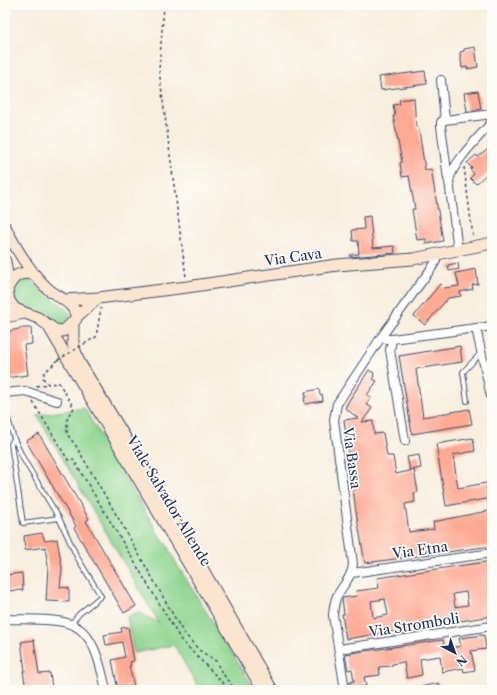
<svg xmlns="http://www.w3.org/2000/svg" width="497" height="695" font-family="'Libre Caslon Text',serif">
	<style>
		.green { fill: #8fd58f; stroke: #558276 }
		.building { fill: #fea992; fill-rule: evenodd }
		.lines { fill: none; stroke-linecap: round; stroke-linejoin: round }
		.lane-casing { stroke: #3c4c71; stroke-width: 6 }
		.street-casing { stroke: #3c4c71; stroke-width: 10 }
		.secondary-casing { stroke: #3c4c71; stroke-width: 13 }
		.path { stroke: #3c4c71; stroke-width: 1.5; stroke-dasharray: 3 3; stroke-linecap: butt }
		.lane { stroke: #fff; stroke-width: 4 }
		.street { stroke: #fff; stroke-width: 8 }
		.secondary { stroke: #fce5cf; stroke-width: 11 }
		.path-bridge { stroke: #3c4c71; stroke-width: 1.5; stroke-dasharray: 3 3; stroke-linecap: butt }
		.labels { text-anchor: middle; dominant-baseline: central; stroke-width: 3.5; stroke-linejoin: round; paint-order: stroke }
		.street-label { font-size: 14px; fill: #1b2f5e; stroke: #fdfcf7 }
	</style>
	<rect width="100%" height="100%" fill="#fdfcf7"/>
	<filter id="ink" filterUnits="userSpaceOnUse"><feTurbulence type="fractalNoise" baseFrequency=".025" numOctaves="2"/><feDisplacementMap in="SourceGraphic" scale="8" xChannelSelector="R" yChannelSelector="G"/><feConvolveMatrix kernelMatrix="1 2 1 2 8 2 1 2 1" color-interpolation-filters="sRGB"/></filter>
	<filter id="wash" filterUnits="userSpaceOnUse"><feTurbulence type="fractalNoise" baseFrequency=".012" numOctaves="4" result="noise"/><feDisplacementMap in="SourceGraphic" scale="16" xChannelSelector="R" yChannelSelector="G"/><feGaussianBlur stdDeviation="0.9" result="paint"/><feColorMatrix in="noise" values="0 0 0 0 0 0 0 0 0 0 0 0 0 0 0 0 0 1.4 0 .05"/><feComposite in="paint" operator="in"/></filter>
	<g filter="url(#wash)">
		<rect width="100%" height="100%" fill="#f7eedd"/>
		<path class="green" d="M29 280C35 283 38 289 44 293 52 301 67 305 71 316L65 324 56 325 17 303 13 293 14 287 22 281Z
			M84 408 162 540H164L179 568 255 690H200L174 645 134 653 127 617 138 612 159 623 37 415Z"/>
		<g id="blocks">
			<path class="building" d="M475 47 478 67 467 69V67L462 68 460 52 464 51V49Z
				M425 71 427 84 381 90 379 77Z
				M478 91 481 109 467 111 464 93Z
				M414 98 416 126 419 130 425 170 431 169 443 241 426 244V239L417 240 412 209H415L409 176 402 177 400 163 402 162 393 116H395L393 105 400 104 399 100Z
				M492 146V169L476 184 470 178 474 174 470 169 472 168 467 163 476 155 478 157Z
				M370 216 373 248 394 246 395 253 350 257V255L359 254 358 241H353L352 230 364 229 363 217Z
				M458 263 459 269 449 271 448 265Z
				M476 269 478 284 472 285 473 289 460 292 461 296 448 298 425 325 414 316 440 284 444 288 459 286 456 273Z
				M23 328H31L32 344 24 345 28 375 5 378V332Z
				M460 346 462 362 416 369 423 417 469 409 472 424 412 434 399 356Z
				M369 370 374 373 373 379 377 381 367 395 371 397 366 404 372 408 362 422 373 421 374 434 383 433 387 456H393L396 474 414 470 418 492 414 493 415 502 405 504 409 532 434 529 433 522 492 510V546L365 563 356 512 344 420 358 418 345 408 348 402Z
				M319 389 320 395 322 394 323 401 305 404 304 398 306 397 305 392Z
				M39 434 89 519 86 521 136 606 124 613 74 528 76 526 26 441Z
				M473 438 475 451 453 455 458 488 492 482V498L446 506 436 444Z
				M419 455 421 468 410 470 407 457Z
				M42 533 45 541 57 539 62 568 60 587 69 588V602L46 601 48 566 45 547 25 550 24 536Z
				M485 562H492V616L346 639 342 614H344L342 598 357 596 356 591 379 588 377 578ZM466 592 468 605 455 607 453 594ZM385 599 388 615 373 618 371 601Z
				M22 573 23 590 5 591V575Z
				M128 627 134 661 130 662 131 666H129L135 690H118L112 660 125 657 122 642 106 645 104 635 122 632 121 628Z
				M484 635 486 649 471 651 475 670 464 672 463 668 442 672 440 656 420 659 422 675 407 678 404 662 392 664V666L379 667 380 675 364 677 366 686 351 689 350 682 354 681 352 669 348 670 345 654 443 640 445 649 461 646 459 638Z
				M34 640 39 674 50 673 52 688 36 690H26L23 671H25L21 642Z
				M439 683 441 690H420V687Z"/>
		</g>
	</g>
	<g filter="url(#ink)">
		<use href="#blocks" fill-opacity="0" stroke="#3c4c71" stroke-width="1"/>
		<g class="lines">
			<defs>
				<path id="lane" d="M467 401 463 372 482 352
					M5 409 14 439 24 460 59 518 77 557 101 596 79 614 71 624
					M14 439 11 444 23 523 59 518"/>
				<path id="street" d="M441 80 445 120
					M448 179 441 126V122L445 120 492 114
					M458 250 449 181C452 163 479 137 492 122
					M476 328 492 401
					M382 336 387 339H392L492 326
					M392 339 390 350 405 441
					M5 393 25 391 57 401
					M352 573 492 553
					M5 619C23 620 54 618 70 624 95 632 101 668 106 690
					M339 649 492 626
					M345 690 333 615C334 608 334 602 337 596 343 585 352 577 353 564L334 420 337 404 382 336 433 266 436 261 435 254"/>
				<path id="secondary" d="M5 227C16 249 29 272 48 289 57 297 78 304 76 319L65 330 62 331 55 330 38 318 15 309 9 301 7 289
					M5 261 9 285
					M5 292C12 280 16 270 32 274
					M64 300 98 298 187 287 337 265 413 259 492 243
					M77 316 98 298
					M5 317 24 313
					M73 323V345L79 362 154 485 272 690
					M49 327 263 690"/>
			</defs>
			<use href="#lane" class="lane-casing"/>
			<use href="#street" class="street-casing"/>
			<use href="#secondary" class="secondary-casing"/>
			<path class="path" d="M164 5 159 70 186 277
				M464 167 473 237
				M84 344 96 337 101 308
				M58 360 44 373 43 378 48 384 59 383 74 408 68 416 67 421V434L76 446 117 516 183 632 199 650 216 661 222 673 230 682 234 690
				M36 386 48 384
				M33 402 68 460 73 459 181 640 225 685 228 690"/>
			<use href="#lane" class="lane"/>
			<use href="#street" class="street"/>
			<use href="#secondary" class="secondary"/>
			<path class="path-bridge" d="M58 360 84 344"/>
		</g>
	</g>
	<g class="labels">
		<g class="street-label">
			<text transform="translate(293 257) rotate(-8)">Via Cava</text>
			<text transform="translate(352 458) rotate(82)">Via Bassa</text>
			<text transform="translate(169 501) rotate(59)">Viale Salvador Allende</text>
			<text transform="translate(420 550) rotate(-8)">Via Etna</text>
			<text transform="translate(414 625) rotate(-9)">Via Stromboli</text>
		</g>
	</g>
	<rect width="497" height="695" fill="none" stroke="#fdfcf7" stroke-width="20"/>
	<g transform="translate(455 653) rotate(139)" stroke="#fdfcf7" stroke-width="3" paint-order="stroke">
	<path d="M0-3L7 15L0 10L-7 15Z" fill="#1b2f5e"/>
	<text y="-6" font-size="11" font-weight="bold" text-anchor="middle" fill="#1b2f5e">N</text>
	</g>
</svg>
